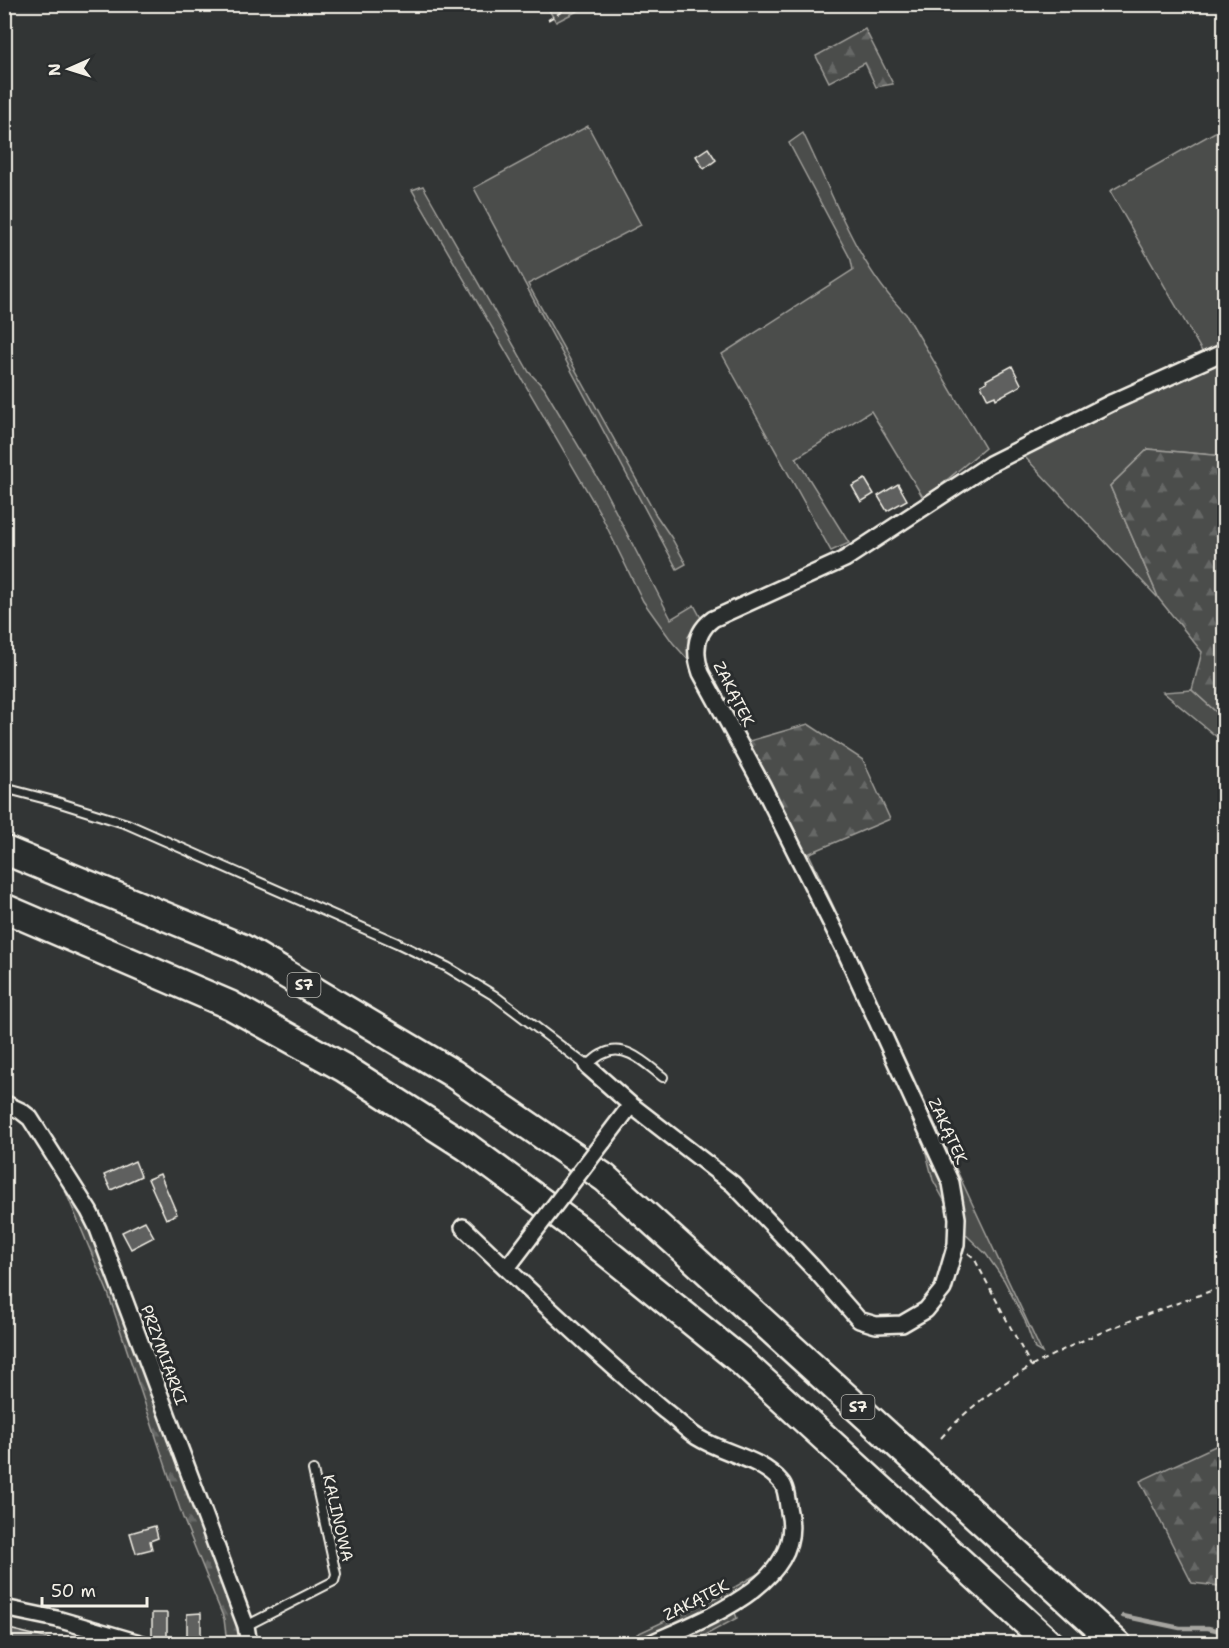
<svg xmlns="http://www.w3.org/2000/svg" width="1229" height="1648" font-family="'Shantell Sans',sans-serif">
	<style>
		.grass { fill: #4b4d4c; stroke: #a09f9a; stroke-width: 1.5 }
		.forest { fill: url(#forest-firs); stroke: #a09f9a; stroke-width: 1.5 }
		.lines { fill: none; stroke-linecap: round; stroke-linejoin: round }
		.stream { stroke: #a6a5a0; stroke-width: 4.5 }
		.building { fill: #5f605f; stroke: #f4f1e8; stroke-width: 1.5 }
		.service-casing { stroke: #f4f1e8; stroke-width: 12 }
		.minor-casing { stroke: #f4f1e8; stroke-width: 20 }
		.motorway-casing { stroke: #f4f1e8; stroke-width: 32 }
		.path { stroke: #f4f1e8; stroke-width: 2; stroke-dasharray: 6 4.5; stroke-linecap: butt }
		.service { stroke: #2a2d2e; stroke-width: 8 }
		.minor { stroke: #2a2d2e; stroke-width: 15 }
		.motorway { stroke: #2a2d2e; stroke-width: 27 }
		.minor-bridge-casing { stroke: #f4f1e8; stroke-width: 20; stroke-linecap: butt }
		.minor-bridge { stroke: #2a2d2e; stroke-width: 15 }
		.labels { text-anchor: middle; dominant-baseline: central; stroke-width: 6; stroke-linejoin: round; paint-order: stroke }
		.shield { fill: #2a2d2e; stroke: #b7b6b0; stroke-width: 1.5 }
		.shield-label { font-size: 15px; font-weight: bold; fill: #f4f1e8 }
		.street-label { font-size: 16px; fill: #f4f1e8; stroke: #2a2d2e }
	</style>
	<defs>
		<pattern id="forest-firs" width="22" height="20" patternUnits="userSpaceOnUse" patternTransform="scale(1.5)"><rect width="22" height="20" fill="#4b4d4c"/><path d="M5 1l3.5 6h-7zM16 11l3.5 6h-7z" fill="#666766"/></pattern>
	</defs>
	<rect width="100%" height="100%" fill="#323535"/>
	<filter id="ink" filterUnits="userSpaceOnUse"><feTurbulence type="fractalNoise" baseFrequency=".0167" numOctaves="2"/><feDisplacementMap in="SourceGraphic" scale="12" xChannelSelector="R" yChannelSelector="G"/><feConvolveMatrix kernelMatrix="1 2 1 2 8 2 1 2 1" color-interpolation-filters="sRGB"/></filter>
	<g filter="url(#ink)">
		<path class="grass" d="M546 5H589L556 22Z
			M588 126 641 225 528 284 656 515 671 537 686 564 677 569 474 188Z
			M1224 127V234L1218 237 1224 250V342L1203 353 1110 191Z
			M803 133C833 194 857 266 906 314L985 448 924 499 871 411 796 458 849 543 831 551 722 354 853 270 851 260 789 143Z
			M423 186 529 372 544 388 603 487 671 619 694 605 701 618 688 637 691 662 803 856 809 854 1042 1353 1035 1349 1025 1321 1004 1280 986 1254 960 1229 933 1180 916 1114 795 862 691 663 673 643 643 601 600 513 412 190Z
			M1224 358V456L1148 449 1110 486 1159 599 1023 455Z
			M1192 690 1224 719V743L1163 692Z
			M778 1562 726 1603 721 1595Z"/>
		<path class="forest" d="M865 29 893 84 876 87 865 63 829 82 816 56Z
			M1148 449 1224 456V719L1192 690 1202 652 1159 599 1110 486Z
			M808 724 863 760 890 819 803 856 746 742Z
			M60 1178 75 1198 97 1240 240 1627 243 1643H227L224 1619 183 1518 108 1293Z
			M1224 1442V1583L1220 1586 1224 1587V1607L1219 1586 1192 1583 1140 1481Z
			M721 1595 726 1603 642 1642 637 1634Z
			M733 1608 737 1618 702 1637 684 1643 656 1644Z"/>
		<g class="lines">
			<path class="stream" d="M1123 1616 1180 1628H1208L1224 1632"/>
		</g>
		<path class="building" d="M708 148 716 160 704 169 696 156Z
			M1012 366 1021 384 1020 386 996 399 995 396 988 399 981 385 987 382 986 380Z
			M865 479 874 494 861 502 852 486Z
			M898 484 907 500 887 511 878 496Z
			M135 1161 141 1176 111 1190 104 1175Z
			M160 1174 177 1214 166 1219 148 1179Z
			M145 1221 154 1237 131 1249 122 1232Z
			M155 1526 158 1538 150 1541 152 1549 136 1553 130 1533Z
			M152 1613H167V1639H152Z
			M201 1613V1636H187V1614Z
			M9 1629 50 1639V1644H6Z"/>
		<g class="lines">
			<defs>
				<path id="service" d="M4 788 54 801 127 824 397 943 447 967 495 996 587 1066C592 1062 597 1056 603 1054 625 1042 646 1064 663 1077
					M246 1626 334 1581 336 1574 313 1470"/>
				<path id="minor" d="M587 1066 631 1105 733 1184 815 1270 859 1320 876 1325 902 1324 926 1310 943 1289 956 1244 957 1218 951 1183 845 951 762 785 701 673C694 653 694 633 713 619L845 559 990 464 1113 402 1224 352
					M4 1103 21 1111 30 1118 89 1211 98 1229 246 1626 249 1644
					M603 1142 631 1105
					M463 1227C529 1290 595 1353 665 1411 676 1419 686 1430 697 1437 724 1454 759 1457 781 1482 787 1488 787 1504 789 1512 806 1584 699 1621 649 1644
					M507 1268 529 1239
					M4 1608 57 1619 143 1644"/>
				<path id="motorway" d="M4 850 242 948 452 1073 605 1178 1117 1644
					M4 908 230 1005 344 1068 467 1147 574 1226 741 1361 1050 1644"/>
			</defs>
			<use href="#service" class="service-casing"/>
			<use href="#minor" class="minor-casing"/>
			<use href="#motorway" class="motorway-casing"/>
			<path class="path" d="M548 20 574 4
				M968 1253 974 1258 1031 1366
				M941 1438C1012 1358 1119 1325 1216 1289"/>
			<use href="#service" class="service"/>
			<use href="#minor" class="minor"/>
			<use href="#motorway" class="motorway"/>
			<defs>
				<path id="minor-bridge" d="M529 1239 603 1142"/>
			</defs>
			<use href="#minor-bridge" class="minor-bridge-casing"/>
			<use href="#minor-bridge" class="minor-bridge"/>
		</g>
	</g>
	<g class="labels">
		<g class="shield">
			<rect x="287.5" y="973" width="33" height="24" rx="4.5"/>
			<rect x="841.5" y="1395" width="33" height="24" rx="4.5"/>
		</g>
		<g class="shield-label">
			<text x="304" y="985">S7</text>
			<text x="858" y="1407">S7</text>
		</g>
		<g class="street-label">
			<text transform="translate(734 694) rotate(63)">ZAKĄTEK</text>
			<text transform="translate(948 1131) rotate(65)">ZAKĄTEK</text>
			<text transform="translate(164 1355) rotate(70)">PRZYMIARKI</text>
			<text transform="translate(338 1518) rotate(77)">KALINOWA</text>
			<text transform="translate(696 1600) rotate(-27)">ZAKĄTEK</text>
		</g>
	</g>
	<rect width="1229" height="1648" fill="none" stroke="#2a2d2e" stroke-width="24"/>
	<rect x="12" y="12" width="1205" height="1624" fill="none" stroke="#f4f1e8" stroke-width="2" filter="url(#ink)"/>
	<g transform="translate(69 69) rotate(267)" stroke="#2a2d2e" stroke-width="4.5" paint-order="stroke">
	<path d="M0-4.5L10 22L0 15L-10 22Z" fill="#f4f1e8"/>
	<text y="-9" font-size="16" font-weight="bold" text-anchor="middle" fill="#f4f1e8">N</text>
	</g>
	<path d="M42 1597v9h105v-9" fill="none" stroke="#f4f1e8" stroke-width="3"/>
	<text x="51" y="1597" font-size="18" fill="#f4f1e8" stroke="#2a2d2e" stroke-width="4.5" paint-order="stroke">50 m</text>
</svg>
